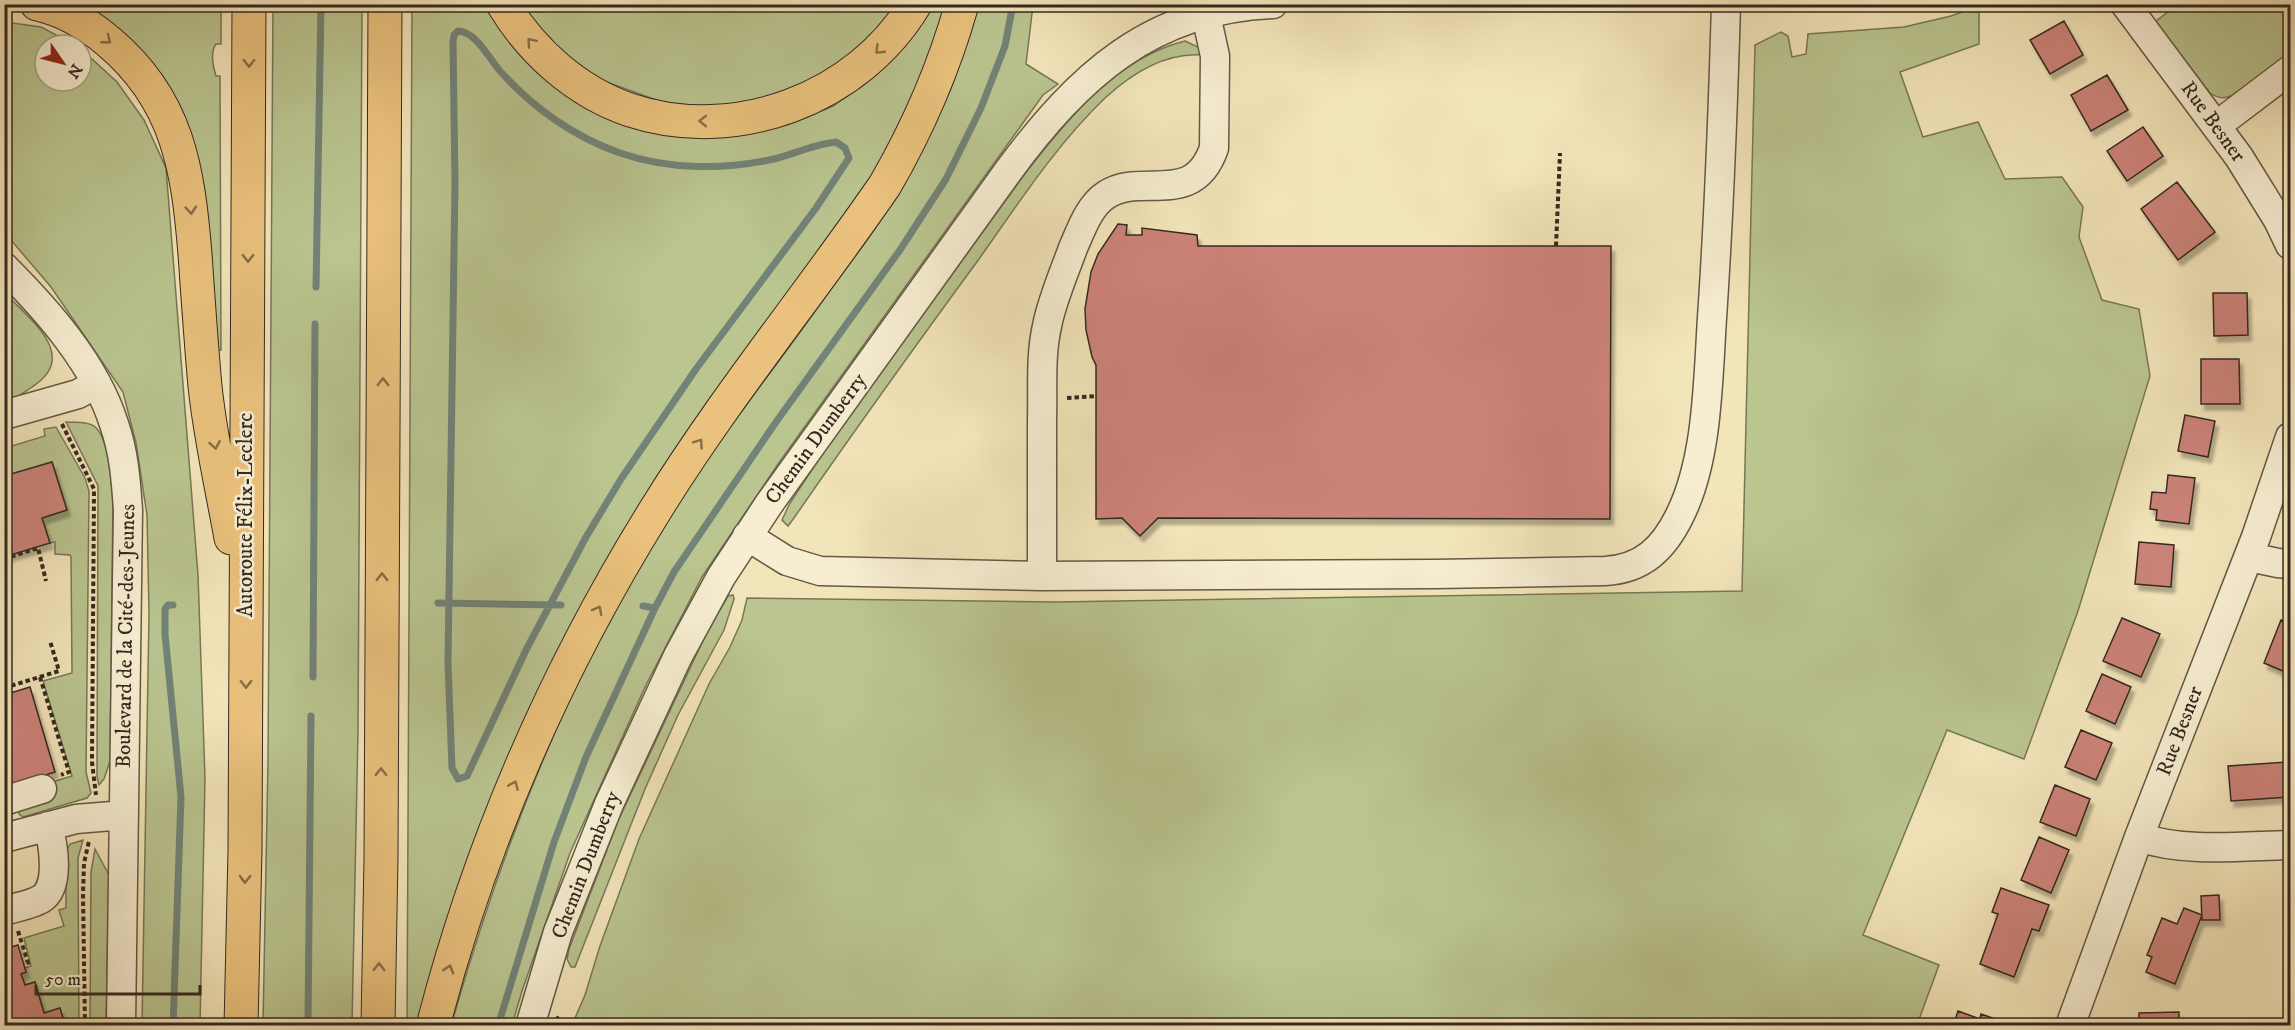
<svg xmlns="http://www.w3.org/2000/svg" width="2295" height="1030" font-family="'IM FELL DW Pica',serif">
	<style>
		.green { fill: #bac590; stroke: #777758; stroke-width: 1.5 }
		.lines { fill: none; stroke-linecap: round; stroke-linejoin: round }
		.stream { stroke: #728378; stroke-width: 7 }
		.building { fill: #cc8379; stroke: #342920; stroke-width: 1.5; filter: url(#shadow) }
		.minor-casing { stroke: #645846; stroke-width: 31 }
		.highway-casing { stroke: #342920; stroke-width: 35 }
		.path { stroke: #342920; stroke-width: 4; stroke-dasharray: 4.5 3; stroke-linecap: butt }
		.minor { stroke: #f7eed2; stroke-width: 28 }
		.highway { stroke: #eac27d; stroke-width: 33 }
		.oneway { stroke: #866e4a }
		.labels { text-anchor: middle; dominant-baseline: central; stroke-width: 5; stroke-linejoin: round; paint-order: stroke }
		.street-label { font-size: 21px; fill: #342920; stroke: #f7eed2 }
	</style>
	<defs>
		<filter id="shadow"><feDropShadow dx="3.5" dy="6" stdDeviation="1.5" flood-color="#0004"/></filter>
	</defs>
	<rect width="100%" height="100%" fill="#f3e5ba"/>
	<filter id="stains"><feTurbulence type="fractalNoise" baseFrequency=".00333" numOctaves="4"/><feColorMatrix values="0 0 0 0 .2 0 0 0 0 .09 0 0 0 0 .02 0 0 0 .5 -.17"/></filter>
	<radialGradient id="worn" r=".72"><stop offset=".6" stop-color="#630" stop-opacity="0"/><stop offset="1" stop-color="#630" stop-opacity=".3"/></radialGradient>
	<path class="green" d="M78 5H221V44H216C210 52 213 67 216 76H220L221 350 214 351 199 186Z
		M273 5H362L358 731 352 1025H263L268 761Z
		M412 5H490L547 75 737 135 787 125 833 106 871 79 907 42 931 5H948L931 61 888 152 852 207 700 417 420 1025 407 1026Z
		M519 5H901L875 39 804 88 720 108 673 106 601 80 567 56 531 22Z
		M978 5H1033L1026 64 1058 84 1043 95 1005 148 778 464 702 577 646 685 570 853 522 991 512 1025 451 1026C499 856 563 690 655 539 707 453 771 374 829 292 847 267 867 242 883 216 907 177 930 135 949 93 961 65 968 34 978 5Z
		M2177 5H2284L2290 13V54C2274 66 2246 91 2228 97 2221 99 2216 97 2210 93L2155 22Z
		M1979 6V44L1900 72 1923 137 1978 122 2005 179 2062 177 2083 207 2079 237 2102 300 2139 309 2150 376 2078 611 2024 759 1947 730 1863 935 1939 965 1917 1025H572L585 995 600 946 639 839 709 684 730 647 742 620 747 598 1055 602 1742 591 1755 45 1781 32 1788 36 1792 57 1806 54 1808 34 1904 27 1951 16Z
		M5 22 41 27 75 45H45V81H81V49L117 82 144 120 166 168 198 575 205 778 200 1025H142L149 614 147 515 136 443 123 392 51 287 5 233Z
		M1185 41 1200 48 1203 55C1166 52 1131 74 1105 98 1056 145 1018 204 979 259 916 345 854 431 794 518L788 526 782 520 790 503 827 447 1027 171C1069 118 1116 58 1185 41Z
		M5 293C29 319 81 356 32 387 23 393 15 399 5 403Z
		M66 422C75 423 86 421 94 426 109 437 111 482 113 500L110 761 104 779 99 785 97 777 98 486Z
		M56 427 85 478 89 491 86 772 91 793 87 798 23 817 19 814V809L54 798 49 783 72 776 43 681 72 673 71 557 70 555 55 554V542L50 543 42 518 67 510 52 462 5 476V448L45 436 44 429Z
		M733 595 734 599 724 630 678 715 645 789 575 967H571L567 959 569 949 618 821 708 630 728 596Z
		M83 840 78 858 79 1025H65L60 1008 44 1013 35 982 25 985 21 974 26 972 25 968 31 966 24 938 64 926 59 910 66 908V852L70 844Z
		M95 849 109 875 106 1025 90 1026 91 872Z"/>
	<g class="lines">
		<path class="stream" d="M458 31C477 32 489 59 500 71 532 107 574 137 620 153 669 170 724 170 774 159 794 154 815 144 836 142L845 148 849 158 816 208 696 369 621 479 586 537 527 648 467 776 458 779 452 768 448 663 455 183 453 42 454 35Z
			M316 287 321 4
			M438 603 561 605
			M643 606 655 608
			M313 677 315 324
			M173 1026 181 797 165 634V609L168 605H173
			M308 1026 311 716
			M498 1026 554 842 586 757 655 608 674 572 776 422 900 250 946 179 981 108 1005 46 1013 4"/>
	</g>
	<path class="building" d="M2064 21 2083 55 2050 74 2030 40Z
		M2107 75 2128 110 2091 131 2071 95Z
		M2143 127 2163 156 2127 181 2107 151Z
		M2177 182 2215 232 2178 260 2141 209Z
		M1118 224 1127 225 1126 235H1142V228L1197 235 1198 246H1611L1610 519 1158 518 1140 536 1122 518 1096 519V365L1092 357 1086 330 1085 309 1091 272 1098 254Z
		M2213 293H2247L2248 335 2214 336Z
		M2201 359H2239L2240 404H2201Z
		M2185 415 2215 421 2208 457 2178 451Z
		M52 462 67 510 42 518 50 543 4 557V476Z
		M2168 475 2195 478 2189 524 2156 520 2157 510 2150 509 2152 492 2166 493Z
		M2139 542 2174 545 2171 587 2135 584Z
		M2122 618 2160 634 2141 677 2103 661Z
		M2281 620 2290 624V674L2264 663Z
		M2102 674 2131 687 2115 724 2086 711Z
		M30 687 55 772 4 788V695Z
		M2081 730 2112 743 2096 780 2065 767Z
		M2287 762 2289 797 2231 801 2228 766Z
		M2055 785 2090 799 2076 836 2040 822Z
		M2039 837 2069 850 2051 893 2021 880Z
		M2001 888 2049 905 2039 931 2032 929 2014 977 1980 964 1998 914 1992 912Z
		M2219 895 2220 920H2202L2201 896Z
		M2184 908 2202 915 2175 984 2146 972 2152 957 2147 955 2162 918 2177 924Z
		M18 945 26 972 21 974 25 985 35 982 44 1013 60 1008 65 1026H4V949Z
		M1958 1011 1980 1019 1981 1014 2007 1023 2006 1026H1953Z
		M2179 1012V1026H2139V1013Z"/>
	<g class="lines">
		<defs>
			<path id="minor" d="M2125 4 2239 157 2278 220 2290 245
				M2216 126 2290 70
				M4 267C48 311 95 364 114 424 124 452 126 481 128 510L121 1026
				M4 415 78 394 96 384
				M747 536 787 561 820 571 1042 576C1042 524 1042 473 1042 421 1043 389 1040 357 1047 326 1052 300 1064 273 1073 248 1081 230 1089 206 1106 195 1142 171 1193 209 1214 148L1215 56 1206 15
				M2249 557 2278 563 2290 564
				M1042 576 1435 574 1605 571C1643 569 1664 548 1680 515 1708 459 1708 379 1712 318 1719 214 1723 109 1726 4
				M4 801 42 789
				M2139 837C2184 853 2243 846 2290 845
				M4 838 76 819 124 815
				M4 911C16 907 31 905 41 899 61 887 53 843 48 826
				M530 1026 558 932 609 804 678 656 721 577 769 504 1009 170C1078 77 1150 9 1273 4
				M2070 1026 2139 837 2256 537 2290 437"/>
			<path id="highway" d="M37 4C64 10 88 24 109 42 178 100 188 169 195 254 198 298 201 342 205 386 210 436 222 488 231 538
				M503 4C532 52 577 92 630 110 735 145 858 99 915 4
				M241 1026 245 850 249 4
				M378 1026 381 857 385 4
				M433 1026C480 844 557 668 656 509 726 396 810 294 885 185 918 128 944 68 962 4"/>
		</defs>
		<use href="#minor" class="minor-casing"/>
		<use href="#highway" class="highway-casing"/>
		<path class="path" d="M1556 246 1560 153
			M1067 398 1096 396
			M62 424 94 489 92 762 96 795
			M4 559 38 548 46 581
			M40 677 69 772 61 775
			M4 688 59 671 50 641
			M18 931 28 963 24 964
			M556 1017 568 1026
			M85 1026 83 894 84 863 89 841"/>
		<use href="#minor" class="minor"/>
		<use href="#highway" class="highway"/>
	</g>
	<defs><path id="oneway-chevron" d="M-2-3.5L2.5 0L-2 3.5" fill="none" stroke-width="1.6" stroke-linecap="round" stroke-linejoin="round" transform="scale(1.5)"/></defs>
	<g class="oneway">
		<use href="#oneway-chevron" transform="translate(107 40) rotate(39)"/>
		<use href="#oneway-chevron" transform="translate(531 42) rotate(-131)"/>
		<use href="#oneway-chevron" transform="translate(879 50) rotate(136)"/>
		<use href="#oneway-chevron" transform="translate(249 63) rotate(90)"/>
		<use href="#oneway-chevron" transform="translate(703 121) rotate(-179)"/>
		<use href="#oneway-chevron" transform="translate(191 210) rotate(85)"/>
		<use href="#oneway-chevron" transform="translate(248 258) rotate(90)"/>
		<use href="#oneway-chevron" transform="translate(383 382) rotate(-90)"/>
		<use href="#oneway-chevron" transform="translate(699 443) rotate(-55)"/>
		<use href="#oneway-chevron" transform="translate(215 445) rotate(80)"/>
		<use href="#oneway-chevron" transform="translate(382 577) rotate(-90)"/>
		<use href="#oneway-chevron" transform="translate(598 610) rotate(-62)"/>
		<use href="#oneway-chevron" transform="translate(246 684) rotate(90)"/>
		<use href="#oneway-chevron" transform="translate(381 772) rotate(-90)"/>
		<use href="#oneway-chevron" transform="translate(514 785) rotate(-67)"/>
		<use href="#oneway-chevron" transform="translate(245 879) rotate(91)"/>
		<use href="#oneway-chevron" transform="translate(379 967) rotate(-89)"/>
		<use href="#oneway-chevron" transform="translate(449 969) rotate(-73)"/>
	</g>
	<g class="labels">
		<g class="street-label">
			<text transform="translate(2213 122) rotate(54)">Rue Besner</text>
			<text transform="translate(816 439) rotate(-54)">Chemin Dumberry</text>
			<text transform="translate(246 515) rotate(-90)">Autoroute Félix-Leclerc</text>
			<text transform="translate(126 636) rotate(-89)">Boulevard de la Cité-des-Jeunes</text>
			<text transform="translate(2180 731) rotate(-69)">Rue Besner</text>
			<text transform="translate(586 865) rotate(-69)">Chemin Dumberry</text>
		</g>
	</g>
	<rect width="2295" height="1030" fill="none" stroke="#f3e5ba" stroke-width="24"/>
	<rect x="6" y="6" width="2283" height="1018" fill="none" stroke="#342920" stroke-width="3"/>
	<rect x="12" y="12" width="2271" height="1006" fill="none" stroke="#342920" stroke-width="1.5"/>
	<g transform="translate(63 63) rotate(125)"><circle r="28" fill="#f7eed2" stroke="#a99f8b" stroke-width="1.5"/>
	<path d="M0-4.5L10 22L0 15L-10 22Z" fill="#8f2418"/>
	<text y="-9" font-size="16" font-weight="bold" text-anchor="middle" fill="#342920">N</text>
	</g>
	<path d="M36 985v9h164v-9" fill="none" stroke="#342920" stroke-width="3"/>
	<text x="45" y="985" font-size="18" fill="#342920" stroke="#f7eed2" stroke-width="4.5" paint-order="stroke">50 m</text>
	<rect width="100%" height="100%" filter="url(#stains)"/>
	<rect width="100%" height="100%" fill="url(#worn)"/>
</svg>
